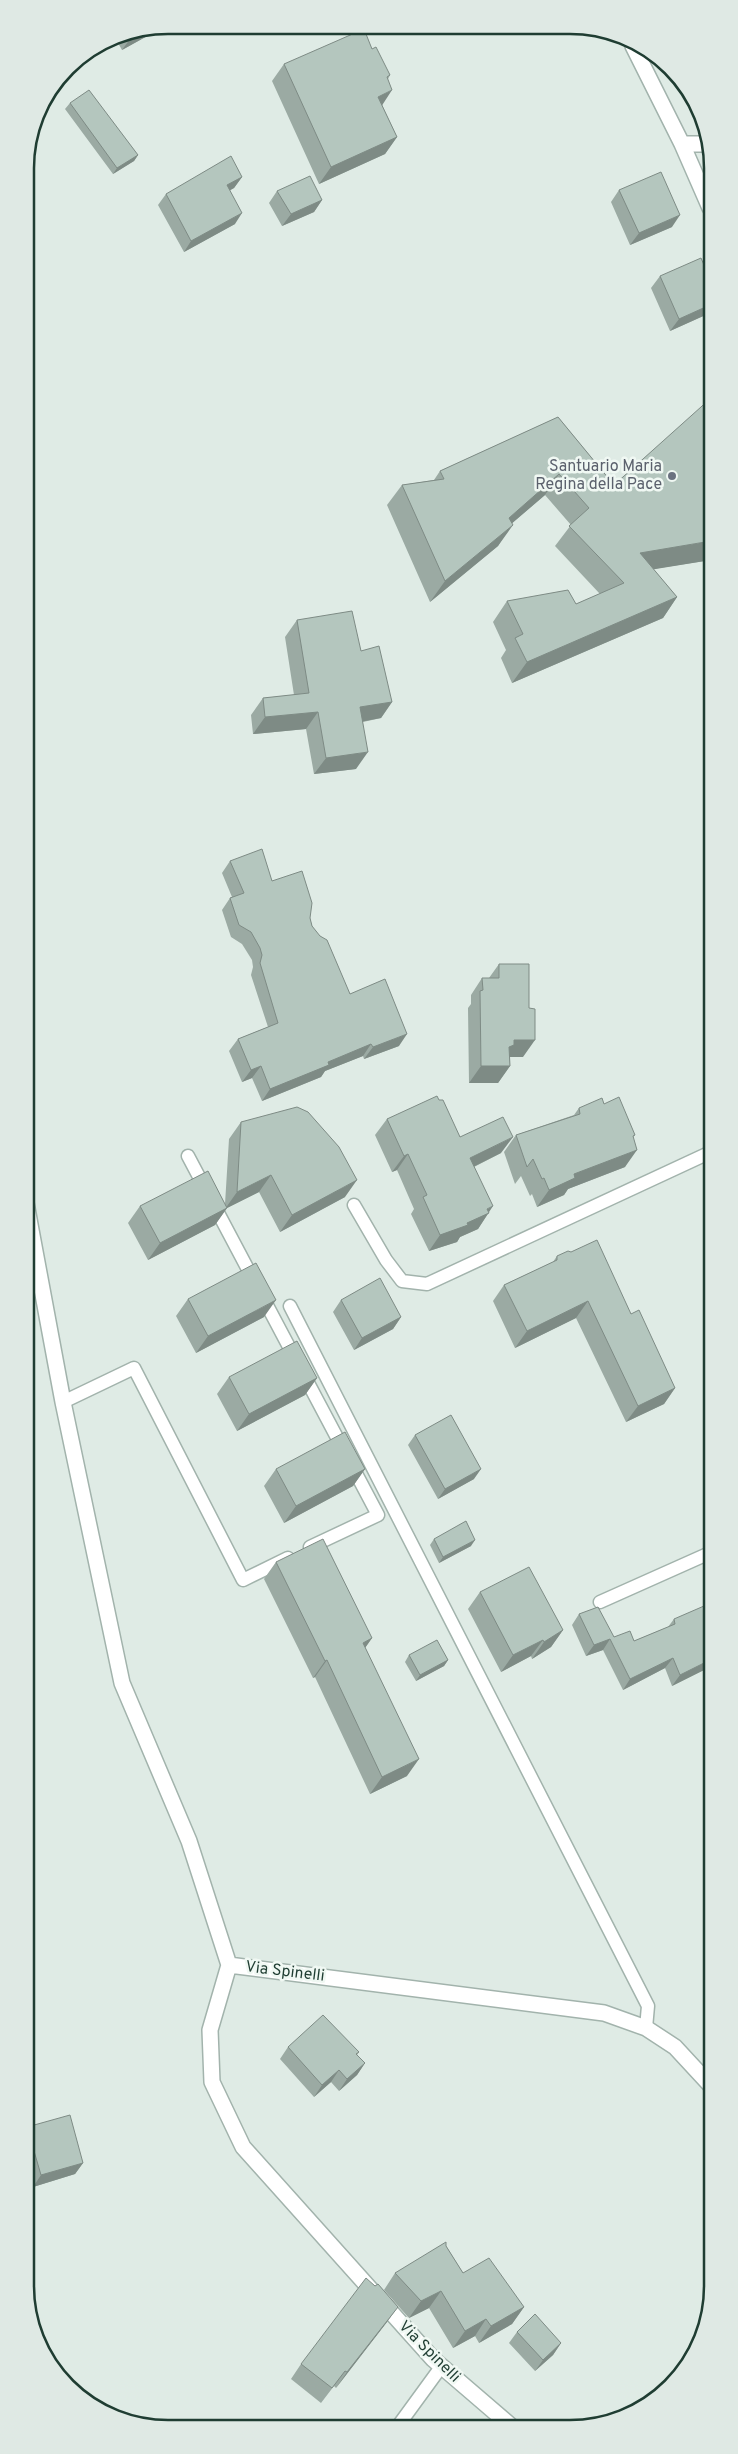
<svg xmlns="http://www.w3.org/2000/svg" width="738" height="2454" font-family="Overpass,sans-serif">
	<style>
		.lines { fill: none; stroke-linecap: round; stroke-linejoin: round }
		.service-casing { stroke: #a2b3ac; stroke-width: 15 }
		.minor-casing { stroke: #a2b3ac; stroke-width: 18 }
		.service { stroke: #fff; stroke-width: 12 }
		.minor { stroke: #fff; stroke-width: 15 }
		.wall { fill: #9baaa3 }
		.shaded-wall { fill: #7e8b85 }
		.building { fill: #b4c6be; stroke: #7e8b85 }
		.worship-dot { fill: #6b7280; stroke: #f0f8f3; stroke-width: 2 }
		.labels { text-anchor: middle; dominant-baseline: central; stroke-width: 5; stroke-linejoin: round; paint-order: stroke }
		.worship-label { font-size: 16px; fill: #5b616d; stroke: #f0f8f3; text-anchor: end }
		.street-label { font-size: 16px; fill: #1f3d32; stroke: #f0f8f3 }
		.rim { fill: none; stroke: #1f3d32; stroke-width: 2.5 }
	</style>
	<rect width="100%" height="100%" fill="#dfebe5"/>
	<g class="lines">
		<defs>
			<path id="service" d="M188 1156 378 1515 310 1547
				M354 1205 386 1260 402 1281 427 1284 711 1152
				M290 1306 648 2006 646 2028
				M63 1402 134 1368 243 1580 288 1558
				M600 1602 712 1552
				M398 2426 441 2367"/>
			<path id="minor" d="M633 46 682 144 710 208
				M682 144H710
				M26 1203 63 1402 122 1683 189 1841 229 1965
				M511 2426 433 2359 243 2147 212 2082 210 2030 229 1965 604 2013 646 2028 675 2047 712 2087"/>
		</defs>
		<use href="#service" class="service-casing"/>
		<use href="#minor" class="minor-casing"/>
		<use href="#service" class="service"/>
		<use href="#minor" class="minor"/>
	</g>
	<path class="wall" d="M167 25 122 50 114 36Z
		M372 49 390 75 388 79 382 105 397 137 385 154 319 184 272 81 284 64Z
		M70 103 138 155 134 161 113 174 65 109Z
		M242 177 234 188 230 190 235 224 184 252 158 205 166 194Z
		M619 190 672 227 630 245 611 202Z
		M277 191 322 200 314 212 282 226 269 203Z
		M660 276 710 279V313L670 331 651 288Z
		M558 417 614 485 711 560 653 569 677 597 663 618 512 683 501 658 506 650 493 622 507 601 576 604 600 594 555 546 571 525 545 495 512 523 498 546 430 602 387 505 402 485 434 480 440 471Z
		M297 620 361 651 392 702 381 718 363 722 356 769 314 774 306 729 253 734 251 715 263 698 294 695 285 637Z
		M230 861 272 881 310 918 312 926 350 994 399 1046 364 1059 363 1056 325 1071 321 1077 262 1101 252 1078 242 1082 229 1051 238 1039 268 1027 251 975 253 967 252 960 242 944 231 937 222 910 230 898 232 897 222 873Z
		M499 964 523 1057H510V1066L498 1083H469L468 1008 471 1004V995L482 978H489Z
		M439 1100 460 1137 501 1153 474 1167 489 1212 478 1229 460 1237 457 1242 429 1251 411 1214 414 1209 397 1170 392 1172 375 1135 387 1119Z
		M604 1104 635 1135 633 1137 625 1167 568 1189 564 1195 537 1207 532 1194 530 1196 521 1176 515 1184 504 1152 516 1135 574 1115 579 1108Z
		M241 1122 345 1197 280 1232 259 1192 227 1208 215 1225 148 1260 128 1223 140 1206 225 1204 229 1139Z
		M557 1256 631 1314 675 1388 664 1404 626 1422 576 1318 515 1348 493 1301 504 1285 553 1262Z
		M188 1299 264 1317 196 1353 176 1316Z
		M341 1300 401 1317 393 1329 354 1350 333 1312Z
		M229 1377 317 1378 305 1395 237 1431 217 1394Z
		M415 1435 474 1479 438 1499 408 1445Z
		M276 1469H365L353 1486 284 1523 264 1486Z
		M434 1539 471 1546 439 1563 430 1545Z
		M276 1562 372 1638 365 1648 407 1776 370 1794 315 1677 313 1678 264 1579Z
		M480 1592 563 1630 551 1647 532 1659 531 1656 501 1672 468 1609Z
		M579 1614 614 1637 634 1641 668 1627 674 1619 712 1624V1666L672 1686 665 1668 623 1690 603 1650 586 1656 572 1625Z
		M409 1655 448 1660 444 1666 416 1681 405 1662Z
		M288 2047 359 2052 357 2055 365 2063 357 2075 339 2091 331 2082 314 2097 280 2059Z
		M27 2127 83 2163 75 2174 33 2187 28 2169Z
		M446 2246 463 2273 524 2307 512 2324 479 2343 475 2336 453 2348 429 2308 409 2318 384 2290 395 2273Z
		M387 2322 336 2388 334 2386 321 2403 291 2379 301 2364Z
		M517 2332 561 2343 553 2355 535 2371 509 2343Z"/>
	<path class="shaded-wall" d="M167 25 122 50 130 39 147 29Z
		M392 90 381 107 378 97Z
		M397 137 385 154 319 184 331 167Z
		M138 155 134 161 113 174 117 168Z
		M242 177 234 188 220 196 227 185Z
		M322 200 314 212 282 226 291 214Z
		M242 213 235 224 184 252 191 241Z
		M680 215 672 227 630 245 639 233Z
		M710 305V313L670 331 679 319Z
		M559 474 545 495 495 538 509 518Z
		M513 525 498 546 430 602 445 581Z
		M711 541V560L625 574 640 553Z
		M677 597 663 618 512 683 527 662Z
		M392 702 381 718 349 724 360 707Z
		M318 712 306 729 253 734 265 717Z
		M368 752 356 769 314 774 326 758Z
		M407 1034 399 1046 364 1059 373 1047Z
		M514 1040H535L523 1057H506L498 1064Z
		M371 1044 363 1056 325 1071 321 1077 262 1101 270 1089 328 1062Z
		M261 1066 252 1078 242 1082 251 1070Z
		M481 1066H510L498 1083H469Z
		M513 1137 501 1153 459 1174 470 1158Z
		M637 1150 625 1167 568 1189 564 1195 537 1207 549 1190 574 1174Z
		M408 1154 397 1170 392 1172 404 1156Z
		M271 1175 259 1192 225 1209 237 1192Z
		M357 1180 345 1197 280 1232 292 1215Z
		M493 1206 478 1229 460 1237 457 1242 429 1251 440 1235Z
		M227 1208 215 1225 148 1260 160 1243Z
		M276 1300 264 1317 196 1353 208 1336Z
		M588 1301 576 1318 515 1348 527 1331Z
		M401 1317 393 1329 354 1350 362 1338Z
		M317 1378 305 1395 237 1431 249 1414Z
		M675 1388 664 1404 626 1422 638 1406Z
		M365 1469 353 1486 284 1523 296 1506Z
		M481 1469 474 1479 438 1499 445 1489Z
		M475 1540 471 1546 439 1563 443 1557Z
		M563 1630 551 1647 532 1659 544 1642Z
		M372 1638 360 1655 363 1643Z
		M610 1639 603 1650 586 1656 594 1645Z
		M543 1640 531 1656 501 1672 513 1655Z
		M673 1658 665 1668 623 1690 630 1679Z
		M712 1659V1666L672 1686 680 1675Z
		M327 1660 315 1677 313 1678 325 1661Z
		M448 1660 444 1666 416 1681 420 1675Z
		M419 1759 407 1776 370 1794 382 1777Z
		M365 2063 357 2075 339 2091 347 2079Z
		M339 2070 331 2082 314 2097 322 2085Z
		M83 2163 75 2174 33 2187 41 2175Z
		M441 2291 429 2308 409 2318 421 2301Z
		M398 2307 387 2322 336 2388 347 2372Z
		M524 2307 512 2324 479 2343 491 2326Z
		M486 2319 475 2336 453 2348 465 2331Z
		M561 2343 553 2355 535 2371 543 2360Z"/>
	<path class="building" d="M147 29 130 39 127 33Z
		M364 29 372 49 376 47 390 75 387 77 392 90 378 97 397 137 331 167 284 64Z
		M89 90 138 155 117 168 70 103Z
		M231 156 242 177 227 185 242 213 191 241 166 194Z
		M661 172 680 215 639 233 619 190Z
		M310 176 322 200 291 214 277 191Z
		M701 258 710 279V305L679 319 660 276Z
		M711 398V541L640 553 677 597 527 662 515 638 523 634 507 601 568 590 576 604 624 583 569 526 589 508 559 474 509 518 513 525 445 581 402 485 444 479 440 471 558 417 614 485Z
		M352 611 361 651 379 646 392 702 360 707 368 752 326 758 318 712 265 717 263 698 309 693 297 620Z
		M262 849 272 881 302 871 312 903 310 918 312 926 320 936 327 940 350 994 385 979 407 1034 373 1047 371 1044 328 1062 329 1065 270 1089 261 1066 251 1070 238 1039 278 1023 260 963 262 955 260 948 251 932 239 925 230 898 244 893 230 861Z
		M499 964H529V1008L535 1009V1040H514V1045L509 1047 510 1066H481L480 991 483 990 482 978H499Z
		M437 1096 439 1100H443L460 1137 503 1117 513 1137 470 1158 493 1206 487 1209 489 1213 467 1223 468 1225 440 1235 423 1197 427 1195 408 1154 404 1156 387 1119Z
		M619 1097 635 1135 633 1136 637 1150 574 1174 575 1178 549 1190 544 1178 542 1179 533 1159 527 1167 516 1135 580 1114 579 1108 602 1098 604 1104Z
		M297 1107 308 1112 339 1147 357 1180 292 1215 271 1175 237 1192 241 1122Z
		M208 1171 227 1208 160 1243 140 1206Z
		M597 1240 631 1314 639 1310 675 1388 638 1406 588 1301 527 1331 504 1285 557 1260V1256L568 1251 571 1252Z
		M256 1263 276 1300 208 1336 188 1299Z
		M380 1278 401 1317 362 1338 341 1300Z
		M297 1341 317 1378 249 1414 229 1377Z
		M451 1415 481 1469 445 1489 415 1435Z
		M345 1432 365 1469 296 1506 276 1469Z
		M466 1521 475 1540 443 1557 434 1539Z
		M323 1539 372 1638 363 1643 419 1759 382 1777 327 1660 325 1661 276 1562Z
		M529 1567 563 1630 544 1642 543 1640 513 1655 480 1592Z
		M704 1606 712 1624V1659L680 1675 673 1658 630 1679 610 1639 594 1645 579 1614 598 1607 614 1637 630 1631 634 1641 675 1624 674 1619Z
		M437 1640 448 1660 420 1675 409 1655Z
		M323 2015 359 2052 356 2054 365 2063 347 2079 339 2070 322 2085 288 2047Z
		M70 2115 83 2163 41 2175 27 2127Z
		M446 2242V2246L463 2273 489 2258 524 2307 491 2326 486 2319 465 2331 441 2291 421 2301 395 2273Z
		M366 2278 375 2286 378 2284 398 2307 347 2372 345 2371 332 2388 301 2364Z
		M535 2314 561 2343 543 2360 517 2332Z"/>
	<circle class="worship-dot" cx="672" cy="476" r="5"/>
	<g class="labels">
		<g class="worship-label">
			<text x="662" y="467">Santuario Maria<tspan x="662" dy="18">Regina della Pace</tspan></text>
		</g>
		<g class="street-label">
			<text transform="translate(285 1972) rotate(7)">Via Spinelli</text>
			<text transform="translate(429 2352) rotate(45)">Via Spinelli</text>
		</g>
	</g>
	<path d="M0 0H738V2454H0ZM168 34H570A134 134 0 0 1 704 168V2286A134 134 0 0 1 570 2420H168A134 134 0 0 1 34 2286V168A134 134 0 0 1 168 34Z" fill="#dfe9e4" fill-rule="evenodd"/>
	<path class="rim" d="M168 34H570A134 134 0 0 1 704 168V2286A134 134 0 0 1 570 2420H168A134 134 0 0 1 34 2286V168A134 134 0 0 1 168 34Z"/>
</svg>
